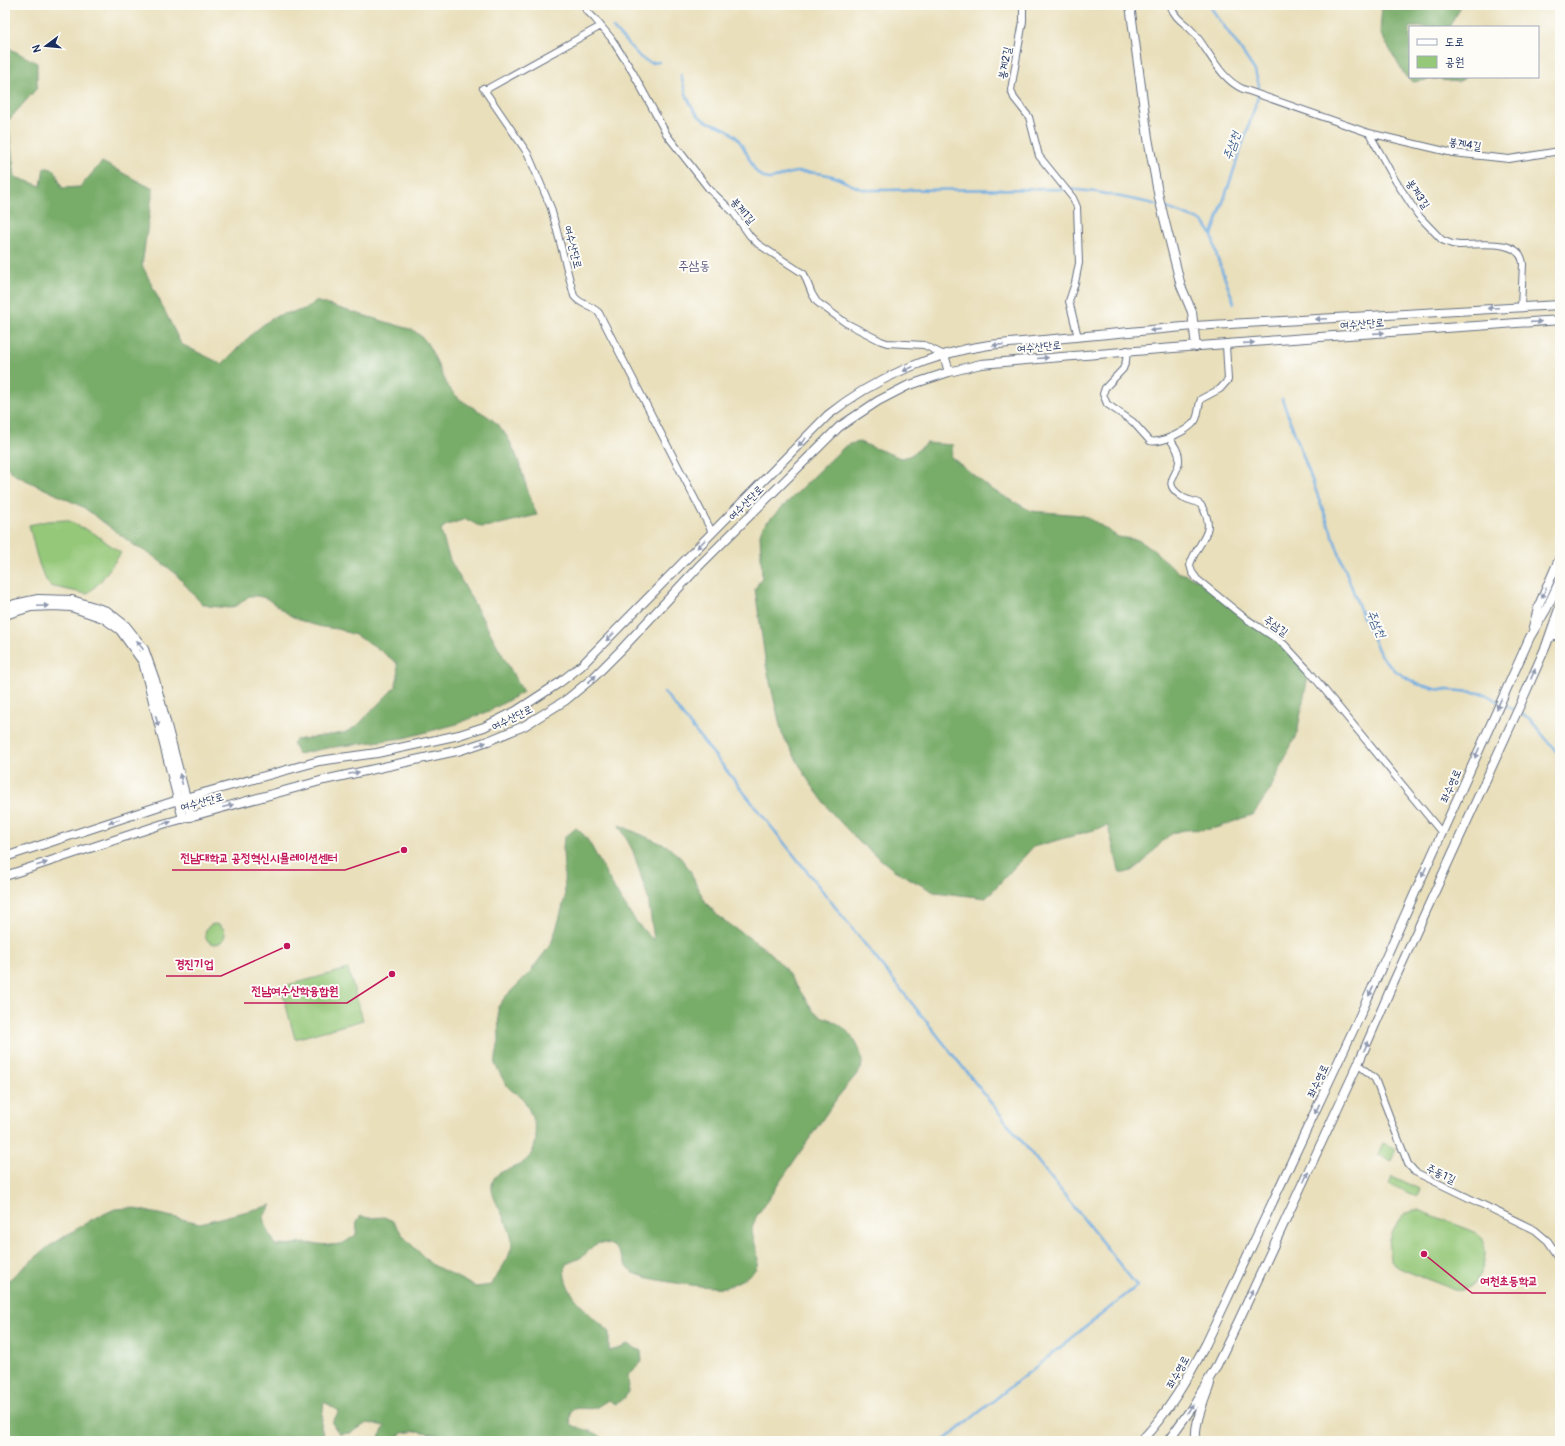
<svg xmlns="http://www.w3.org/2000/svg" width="1565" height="1446" font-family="Pangolin,'Poor Story',sans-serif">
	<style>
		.green { fill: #95c879; stroke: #587c6c }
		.forest { fill: #78ac69; stroke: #4a6e64 }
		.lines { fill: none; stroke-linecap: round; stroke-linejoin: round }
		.stream { stroke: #70ade2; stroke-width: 2.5 }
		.minor-casing { stroke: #636d7f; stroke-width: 8 }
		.tertiary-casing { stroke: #636d7f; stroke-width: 10 }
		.minor { stroke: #fff; stroke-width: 6 }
		.tertiary { stroke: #fff; stroke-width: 8 }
		.oneway { fill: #8d97ae }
		.labels { text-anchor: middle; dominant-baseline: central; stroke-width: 4; stroke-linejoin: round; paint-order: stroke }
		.street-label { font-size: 11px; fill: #1b2f5e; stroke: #fdfcf7 }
		.water-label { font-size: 12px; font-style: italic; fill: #395b8c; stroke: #fdfcf7 }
		.quarter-label { font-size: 13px; fill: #5b587e; stroke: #fdfcf7 }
		.leader { fill: none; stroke: #c2185b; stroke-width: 1.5 }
		.callout-dot { fill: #c2185b; stroke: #fdfcf7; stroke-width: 1.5 }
		.callout-label { font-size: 12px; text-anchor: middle; font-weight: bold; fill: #c2185b; stroke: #fdfcf7; stroke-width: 4; stroke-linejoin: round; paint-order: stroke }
	</style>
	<rect width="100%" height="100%" fill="#fdfcf7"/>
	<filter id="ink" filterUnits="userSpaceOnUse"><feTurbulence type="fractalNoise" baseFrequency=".025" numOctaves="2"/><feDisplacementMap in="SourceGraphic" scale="8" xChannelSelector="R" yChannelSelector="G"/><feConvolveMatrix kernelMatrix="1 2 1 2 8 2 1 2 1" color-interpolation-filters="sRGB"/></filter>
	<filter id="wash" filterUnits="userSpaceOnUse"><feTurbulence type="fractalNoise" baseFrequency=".012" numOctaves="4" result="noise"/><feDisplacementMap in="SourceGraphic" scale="16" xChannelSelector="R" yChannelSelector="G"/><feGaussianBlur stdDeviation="0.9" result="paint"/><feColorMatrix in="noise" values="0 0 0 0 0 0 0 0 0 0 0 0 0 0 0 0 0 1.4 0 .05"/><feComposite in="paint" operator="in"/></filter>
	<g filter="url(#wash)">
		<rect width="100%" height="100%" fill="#e9dfbb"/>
		<path class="green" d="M67 520 95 534 121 553 100 582 87 594 50 586C37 568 35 546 29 525L47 521Z
			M205 934a10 10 0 1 1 20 0a10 10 0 1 1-20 0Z
			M348 969 363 1020 295 1039 281 987Z
			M1383 1143 1397 1149 1392 1161 1378 1155Z
			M1392 1176 1420 1189 1417 1197 1389 1184Z
			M1419 1210 1475 1232C1498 1247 1478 1296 1454 1290 1441 1284 1429 1280 1416 1275 1410 1272 1402 1270 1396 1266 1383 1255 1390 1236 1397 1223 1401 1215 1409 1209 1419 1210Z"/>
		<path class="forest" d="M1382 5H1459L1460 9 1449 27H1410V77L1465 78 1458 82 1434 79 1413 82 1406 77 1380 33Z
			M5 46 37 63V88L8 121 15 177 41 186 44 167 55 170 62 188 80 187 102 162 153 189 142 265 181 344 222 364C238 349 253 330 273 318 286 310 304 315 315 301L413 330C416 333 420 335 423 338 434 350 440 375 450 389 462 406 485 410 499 426 521 451 523 486 537 515L492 526 481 527 466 519 447 525 442 528 441 532 450 560 523 692 491 710 457 724 404 738 327 748 298 754 293 744 295 740 344 733 357 726 395 687 398 676 397 663 373 645 355 635 337 629 322 627 307 623 291 616 266 598 257 596H249L238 605 229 608 209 606 201 603 175 573 153 556 134 545 83 507 15 475 5 465Z
			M859 442 901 458C911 457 918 450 926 443L953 445 951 457 991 489 1031 511 1082 515 1094 521 1118 537 1138 540 1151 548 1178 572 1197 579 1284 644 1309 671 1297 733 1270 790 1253 815C1238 818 1225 827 1210 829 1197 831 1182 827 1170 835 1156 844 1140 875 1120 873L1119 870 1108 826 1033 847 986 898 934 892 894 870 859 842 831 812 808 780 782 734 766 665 755 589 762 577 760 534 763 526 843 448 850 444Z
			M619 825 667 846 680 857 690 870 697 887 707 904 719 917 767 950 783 966 815 1013C821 1017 828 1018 835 1022 850 1030 866 1052 861 1069L837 1098 756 1217C755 1221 753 1225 752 1229 752 1241 762 1256 756 1268 753 1275 733 1285 726 1287 712 1289 640 1280 631 1271 622 1263 620 1246 608 1244 591 1240 592 1251 580 1258 576 1260 571 1262 566 1264 557 1288 592 1317 609 1331V1351L621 1348 627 1344 641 1351 642 1362 628 1375C630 1388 629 1399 615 1404L608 1400C604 1402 601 1405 597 1407 585 1413 566 1399 571 1424 581 1431 594 1429 602 1438V1441H447V1437L418 1431 402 1433 393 1441H377L385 1426 367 1423 351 1433 339 1434 332 1423 339 1411 324 1402 321 1427 325 1441H5V1283L48 1247 91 1220 115 1209 131 1208 200 1223 272 1205 264 1216 266 1226 276 1246 305 1243 330 1245 342 1244 356 1235 357 1220 361 1216 369 1218 384 1217 393 1221 405 1238 431 1264 476 1287 491 1285C497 1276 513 1253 512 1242 511 1231 504 1218 499 1208 496 1202 491 1193 492 1185 494 1162 531 1177 536 1139 537 1128 529 1107 523 1099 519 1094 512 1092 508 1087 503 1081 499 1071 495 1064L499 1040 498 1007 505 997 530 972 551 944 559 920 565 897 563 848 564 838 576 828C588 836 593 850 600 862 612 885 634 925 654 940L648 898 633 851Z"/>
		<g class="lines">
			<path class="stream" d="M574 5 577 6
				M1209 5 1237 44 1255 71 1259 85 1257 101 1212 235 1217 257 1234 303
				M613 28 641 58 651 63 659 62
				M681 75C685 92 691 115 708 122 716 125 726 127 733 134 743 142 749 159 755 170 770 189 780 172 798 172 808 172 822 173 832 176 844 180 854 188 867 190L1068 189 1096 192 1150 203 1159 206
				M1164 207 1199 220 1204 223 1212 235
				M1282 399 1362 615 1381 656 1394 670 1417 684 1435 689 1473 692 1485 694 1529 718 1560 756
				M664 692 1137 1286 943 1441"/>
		</g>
	</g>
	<g filter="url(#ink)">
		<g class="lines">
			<defs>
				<path id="minor" d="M584 5 586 10 595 19 611 38 632 71 667 135 709 189 733 212 750 236 758 244 804 274 812 294 817 302 846 323 881 341 887 343 924 345 944 355
					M1023 5V21L1011 90 1014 98 1029 117 1039 156 1073 198 1077 207 1079 263 1075 283 1069 301 1078 337
					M1170 5C1177 22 1184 21 1194 33 1210 52 1220 79 1243 89L1369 133 1453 153 1509 159 1560 151
					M483 88 528 154 551 208 574 296C580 305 592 305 599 313L712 532
					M485 90 601 26
					M1369 133 1395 180 1418 215 1442 240 1452 244 1459 245C1479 245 1521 238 1523 264L1521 307
					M1127 350 1126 361 1123 369 1105 388 1103 394 1107 404 1133 422 1150 441C1161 444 1189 430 1195 421 1199 415 1198 406 1201 399L1220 389 1228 380 1226 345
					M1169 438C1174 445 1180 452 1179 461 1178 477 1161 482 1181 496 1187 501 1195 500 1201 505 1219 534 1197 540 1190 565L1192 572 1197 579 1245 618 1284 644 1309 671 1442 833
					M1358 1064 1375 1079 1408 1164 1415 1172 1535 1230 1548 1241 1560 1259"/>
				<path id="tertiary" d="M1130 5 1148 138 1159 198 1181 286 1192 312 1196 347
					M944 355 949 372
					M5 608 15 604 38 599 72 600 107 611 126 626 144 649 155 680 191 817
					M5 615 31 607 53 606 71 607 103 618 120 630 143 662 183 819
					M1533 627 1539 605 1560 557
					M1552 637 1560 624
					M5 857 178 800 319 761 377 753 459 735 484 727 516 711 559 683 581 666 828 415C873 379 932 353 989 345L1194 326 1560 305
					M5 876 163 824 324 780 461 750 488 741 524 726 566 700 594 677 620 651 700 565 839 427 878 401 907 386 949 372 981 364C1174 346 1367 334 1560 320
					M1141 1441C1170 1410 1186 1381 1206 1344L1356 1024 1530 637 1546 610 1560 580
					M1168 1441 1191 1409 1215 1369 1239 1320 1358 1064 1394 981 1521 703 1546 646 1560 606
					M1196 1441C1194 1422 1204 1402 1210 1384"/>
			</defs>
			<use href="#minor" class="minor-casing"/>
			<use href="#tertiary" class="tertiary-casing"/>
			<use href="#minor" class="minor"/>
			<use href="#tertiary" class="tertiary"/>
		</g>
		<defs><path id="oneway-solid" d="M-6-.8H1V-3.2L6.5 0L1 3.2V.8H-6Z"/></defs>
		<g class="oneway">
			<use href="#oneway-solid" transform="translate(1493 308) rotate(177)"/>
			<use href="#oneway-solid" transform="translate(1321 319) rotate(177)"/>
			<use href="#oneway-solid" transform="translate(1536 322) rotate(-4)"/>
			<use href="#oneway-solid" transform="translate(1155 330) rotate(174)"/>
			<use href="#oneway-solid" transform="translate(1379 333) rotate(-4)"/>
			<use href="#oneway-solid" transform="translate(1249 343) rotate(-4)"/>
			<use href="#oneway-solid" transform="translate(998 345) rotate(175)"/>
			<use href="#oneway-solid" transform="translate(1043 358) rotate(-5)"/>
			<use href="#oneway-solid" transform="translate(908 369) rotate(156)"/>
			<use href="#oneway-solid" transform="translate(802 442) rotate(135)"/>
			<use href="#oneway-solid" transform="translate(701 544) rotate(134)"/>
			<use href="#oneway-solid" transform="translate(1544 593) rotate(114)"/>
			<use href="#oneway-solid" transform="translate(43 606) rotate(-3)"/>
			<use href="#oneway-solid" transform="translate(610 637) rotate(135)"/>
			<use href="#oneway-solid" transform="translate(140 645) rotate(-126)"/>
			<use href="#oneway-solid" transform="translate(1533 674) rotate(-67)"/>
			<use href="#oneway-solid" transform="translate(592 679) rotate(-41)"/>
			<use href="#oneway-solid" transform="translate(1499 704) rotate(114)"/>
			<use href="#oneway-solid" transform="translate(157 721) rotate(76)"/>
			<use href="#oneway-solid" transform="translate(481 744) rotate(-17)"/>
			<use href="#oneway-solid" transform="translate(1477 753) rotate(114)"/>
			<use href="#oneway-solid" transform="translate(354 773) rotate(-12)"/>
			<use href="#oneway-solid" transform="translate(181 779) rotate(-105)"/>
			<use href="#oneway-solid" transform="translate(228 806) rotate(-15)"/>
			<use href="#oneway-solid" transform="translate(114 821) rotate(162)"/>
			<use href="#oneway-solid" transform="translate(166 823) rotate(-16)"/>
			<use href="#oneway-solid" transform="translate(42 864) rotate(-18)"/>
			<use href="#oneway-solid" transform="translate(1424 872) rotate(114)"/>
			<use href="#oneway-solid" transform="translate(1371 991) rotate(114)"/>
			<use href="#oneway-solid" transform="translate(1366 1046) rotate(-67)"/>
			<use href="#oneway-solid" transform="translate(1317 1109) rotate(115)"/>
			<use href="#oneway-solid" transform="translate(1306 1177) rotate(-65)"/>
			<use href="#oneway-solid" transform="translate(1251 1294) rotate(-65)"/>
			<use href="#oneway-solid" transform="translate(1190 1409) rotate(-57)"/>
		</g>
	</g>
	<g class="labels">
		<g class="street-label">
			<text transform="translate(1005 63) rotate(-79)">봉계2길</text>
			<text transform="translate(1465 144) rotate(9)">봉계4길</text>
			<text transform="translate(1418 194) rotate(56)">봉계3길</text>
			<text transform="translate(743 211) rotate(50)">봉계1길</text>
			<text transform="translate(573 247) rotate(76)">여수산단로</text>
			<text transform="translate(1362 324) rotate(-4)">여수산단로</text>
			<text transform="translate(1039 347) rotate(-5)">여수산단로</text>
			<text transform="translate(746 503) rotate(-45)">여수산단로</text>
			<text transform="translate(1276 626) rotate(35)">주삼길</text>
			<text transform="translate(512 718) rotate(-26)">여수산단로</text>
			<text transform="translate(1451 786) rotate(-66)">좌수영로</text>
			<text transform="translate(202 802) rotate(-15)">여수산단로</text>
			<text transform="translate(1318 1081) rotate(-65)">좌수영로</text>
			<text transform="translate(1441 1174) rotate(26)">주동1길</text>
			<text transform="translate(1178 1372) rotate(-61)">좌수영로</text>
		</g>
		<g class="water-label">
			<text transform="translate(1232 146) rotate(-71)">주삼천</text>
			<text transform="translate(1376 624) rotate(66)">주삼천</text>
		</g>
		<g class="quarter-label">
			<text x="694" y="266">주삼동</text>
		</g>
	</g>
	<path class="leader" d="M404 850L345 870H172M287 946L221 976H166M392 974L347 1003H244M1424 1254L1472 1293H1546"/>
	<g class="callout-dot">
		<circle cx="404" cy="850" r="4"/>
		<circle cx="287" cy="946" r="4"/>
		<circle cx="392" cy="974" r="4"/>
		<circle cx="1424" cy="1254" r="4"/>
	</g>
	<g class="callout-label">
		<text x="259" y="862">전남대학교 공정혁신시뮬레이션센터</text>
		<text x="194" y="968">경진기업</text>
		<text x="295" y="995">전남여수산학융합원</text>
		<text x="1509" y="1285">여천초등학교</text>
	</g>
	<rect width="1565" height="1446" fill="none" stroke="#fdfcf7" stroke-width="20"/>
	<rect x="1409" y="26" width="130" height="52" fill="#fdfcf7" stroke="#a3aaba"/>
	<rect x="1417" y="39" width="20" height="6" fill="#ffffff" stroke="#a3aaba"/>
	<text x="1445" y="46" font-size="12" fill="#1b2f5e">도로</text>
	<rect x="1417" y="56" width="20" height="12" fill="#95c879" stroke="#a3aaba"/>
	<text x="1445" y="66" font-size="12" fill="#1b2f5e">공원</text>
	<g transform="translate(46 46) rotate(254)" stroke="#fdfcf7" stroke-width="3" paint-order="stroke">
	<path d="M0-3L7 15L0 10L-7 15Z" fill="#1b2f5e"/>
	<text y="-6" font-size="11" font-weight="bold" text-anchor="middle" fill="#1b2f5e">N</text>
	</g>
</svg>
